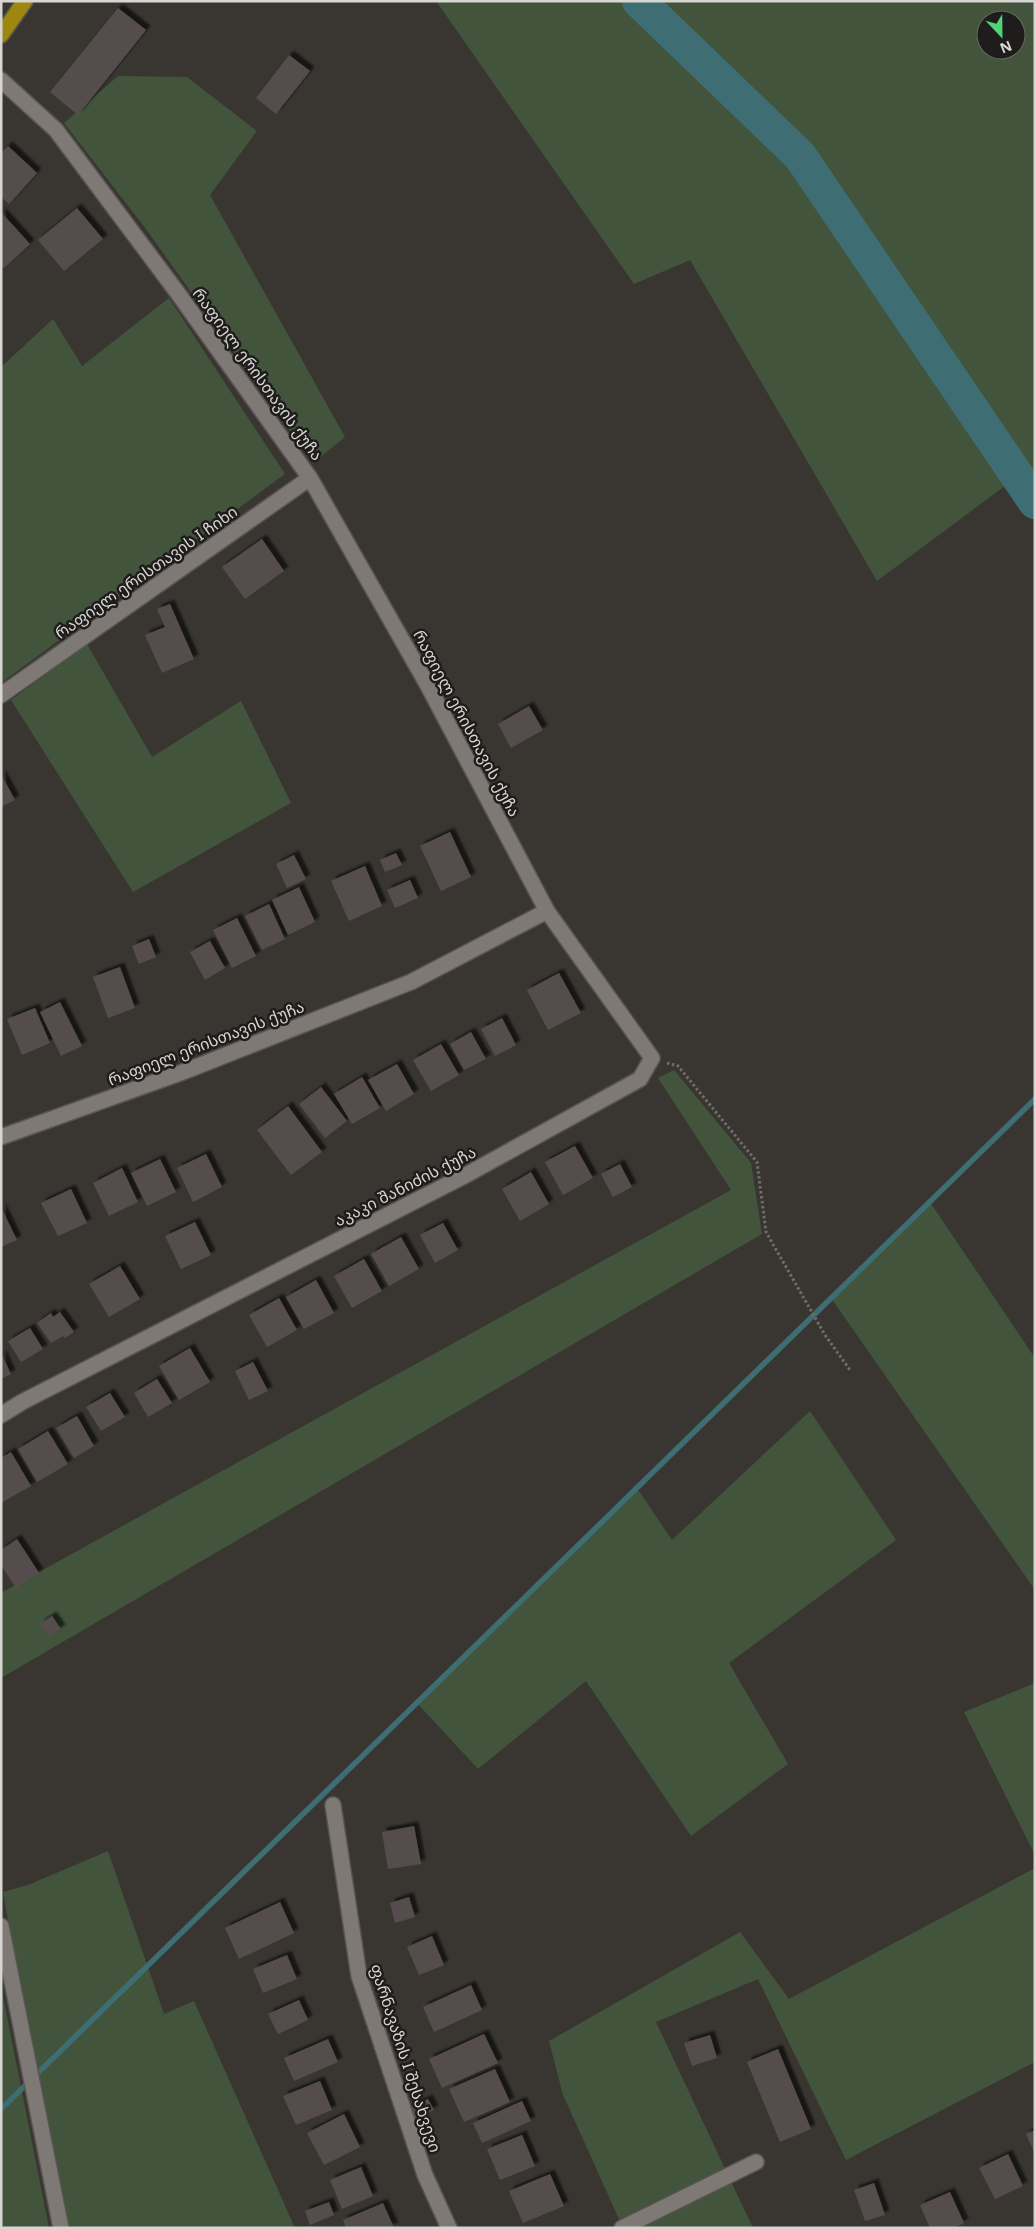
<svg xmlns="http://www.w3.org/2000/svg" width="1036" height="2229" font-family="Georgia,'Noto Sans Georgian',serif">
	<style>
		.green { fill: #42543b; fill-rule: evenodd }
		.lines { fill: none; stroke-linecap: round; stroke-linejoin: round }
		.stream { stroke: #3e6e73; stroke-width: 5.5 }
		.river { stroke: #3e6e73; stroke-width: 34 }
		.building { fill: #544e4d; filter: url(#shadow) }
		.minor-casing { stroke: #585452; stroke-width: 18 }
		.highway-casing { stroke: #585452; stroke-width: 18 }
		.path { stroke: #716e6a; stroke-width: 3; stroke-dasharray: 2.5 2.5; stroke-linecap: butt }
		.minor { stroke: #7e7975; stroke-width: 15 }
		.highway { stroke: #9f860e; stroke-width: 15 }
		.labels { text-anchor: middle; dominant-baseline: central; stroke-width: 5; stroke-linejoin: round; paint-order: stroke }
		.street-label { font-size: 16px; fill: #d8d6d3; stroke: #1f1d1c }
	</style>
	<defs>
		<filter id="shadow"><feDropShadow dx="4.5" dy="-4.5" stdDeviation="1" flood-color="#0009"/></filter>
	</defs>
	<rect width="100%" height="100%" fill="#393632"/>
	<path class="green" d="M436 1H1035V502L1017 477 877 581 690 260 634 284ZM986 20H1016V50H986Z
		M118 76 187 77 257 131 210 195 345 437 313 463 146 229 64 123Z
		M169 298 285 474 1 683V367L53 319 82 366Z
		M87 644 152 757 241 701 291 803 133 892 11 700Z
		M674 1070 751 1163 762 1234 1 1678V1593L731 1190 658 1078Z
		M930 1202 1035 1358V1590L831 1298Z
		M810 1411 896 1540 729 1663 788 1764 691 1836 586 1681 478 1769 417 1703 637 1488 672 1540Z
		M1035 1683V1855L964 1712Z
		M108 1851 164 2014 194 2001 295 2228H69L28 2030 3 1892 28 1885Z
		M1035 1868V2062L846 2160 758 1979 656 2022 753 2228H623L563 2095 549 2041 740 1932 789 1999Z
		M1 1986 49 2228H1Z"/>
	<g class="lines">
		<path class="stream" d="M1 2109 1035 1099"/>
		<path class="river" d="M639 1 800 156 1035 502"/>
	</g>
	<path class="building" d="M118 8 146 30 78 115 50 92Z
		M289 55 310 71 276 114 256 98Z
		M8 146 37 173 9 204 1 197V153Z
		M77 208 103 239 64 271 38 240Z
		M1 212 30 244 4 268 1 265Z
		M262 539 284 571 245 599 222 567Z
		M170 604 194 659 162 673 145 635 165 627 157 609Z
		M529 706 543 730 511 748 498 724Z
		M1 774 15 800 1 807Z
		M450 832 471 877 441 891 420 846Z
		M396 853 402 865 385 872 380 860Z
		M294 855 306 879 287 888 276 864Z
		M365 866 382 906 349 921 331 881Z
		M410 880 418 898 395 908 387 890Z
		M299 887 315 922 288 935 272 900Z
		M269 904 285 939 262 950 245 916Z
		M237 918 256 956 232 968 213 930Z
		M149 939 156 957 139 964 132 946Z
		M210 941 225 968 205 980 190 952Z
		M120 967 135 1008 108 1018 93 977Z
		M559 973 581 1013 548 1030 527 990Z
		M60 1002 82 1046 61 1056 40 1012Z
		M35 1008 50 1043 22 1055 7 1019Z
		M502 1018 516 1045 495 1056 481 1029Z
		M471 1032 486 1059 464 1070 450 1044Z
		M441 1044 459 1075 431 1091 413 1060Z
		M397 1064 414 1094 386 1111 368 1080Z
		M362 1077 380 1108 352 1124 334 1094Z
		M321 1087 347 1121 325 1138 299 1104Z
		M288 1106 322 1152 291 1175 257 1130Z
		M575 1146 593 1178 563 1195 545 1162Z
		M206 1154 222 1187 193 1202 177 1168Z
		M160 1159 176 1192 147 1206 131 1173Z
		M620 1164 632 1187 613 1197 601 1174Z
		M122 1168 138 1202 109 1216 93 1183Z
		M531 1172 549 1204 520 1221 502 1189Z
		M71 1189 87 1223 58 1236 41 1203Z
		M1 1207 17 1240 1 1247Z
		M195 1222 211 1255 181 1269 165 1236Z
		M443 1223 458 1250 435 1263 420 1235Z
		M401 1237 419 1269 389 1286 371 1254Z
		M364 1259 382 1291 352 1308 334 1276Z
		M120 1266 140 1299 109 1317 89 1284Z
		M316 1280 334 1313 304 1329 286 1297Z
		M279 1298 297 1330 267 1347 249 1315Z
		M60 1312 74 1332 65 1338 63 1336 51 1343 37 1323 51 1313 53 1317Z
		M30 1328 43 1349 21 1362 8 1341Z
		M190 1348 210 1382 179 1400 159 1366Z
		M1 1353 11 1374 1 1379Z
		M253 1362 268 1391 249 1400 235 1371Z
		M157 1379 172 1403 148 1417 134 1393Z
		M110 1393 125 1417 101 1431 86 1407Z
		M77 1416 94 1446 74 1458 56 1428Z
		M48 1431 68 1464 37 1482 18 1449Z
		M11 1452 31 1486 1 1503V1458Z
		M17 1539 39 1573 16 1588 1 1565V1550Z
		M52 1616 61 1629 49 1637 40 1624Z
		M414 1826 421 1864 388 1869 382 1832Z
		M409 1897 415 1917 395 1923 390 1903Z
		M280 1902 294 1933 239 1959 225 1928Z
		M432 1936 444 1965 419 1975 407 1947Z
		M287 1955 297 1979 263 1993 253 1969Z
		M471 1985 482 2010 434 2032 423 2007Z
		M299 2000 308 2020 278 2034 268 2014Z
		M484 2034 498 2063 442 2088 429 2059Z
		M710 2035 717 2058 692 2066 684 2043Z
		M328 2039 338 2062 294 2081 284 2058Z
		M778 2049 811 2129 780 2142 747 2062Z
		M495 2069 510 2102 464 2122 449 2089Z
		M320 2081 332 2110 296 2125 283 2096Z
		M428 2099 434 2110 415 2119 410 2107Z
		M522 2101 531 2121 482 2143 473 2123Z
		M344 2114 360 2147 324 2165 307 2133Z
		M1035 2130V2154L1026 2134Z
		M522 2135 535 2166 500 2180 487 2149Z
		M1008 2154 1023 2186 995 2199 979 2168Z
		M361 2167 373 2196 342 2209 330 2180Z
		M550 2174 564 2206 523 2223 509 2191Z
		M874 2183 885 2215 865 2221 854 2190Z
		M950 2192 964 2223 954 2228H930L920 2205Z
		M329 2202 334 2215 310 2225 305 2211Z
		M383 2203 394 2228H346L343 2220Z"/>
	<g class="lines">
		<defs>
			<path id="minor" d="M1 80 56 130 177 292 310 478 427 684 547 911 652 1058 640 1079 466 1175 22 1402 1 1415
				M1 695 310 478
				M1 1137 183 1072 411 982 547 911
				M333 1805 359 1976 425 2175 449 2228
				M1 1926 61 2228
				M622 2228 756 2162"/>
			<path id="highway" d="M1 35 25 1"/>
		</defs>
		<use href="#minor" class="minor-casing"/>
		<use href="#highway" class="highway-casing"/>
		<path class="path" d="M667 1063 678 1066 757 1162 766 1232 825 1335 850 1370"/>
		<use href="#minor" class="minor"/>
		<use href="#highway" class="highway"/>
	</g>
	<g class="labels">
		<g class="street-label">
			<text transform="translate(258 374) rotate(54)">რაფიელ ერისთავის ქუჩა</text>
			<text transform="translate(146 572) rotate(-35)">რაფიელ ერისთავის I ჩიხი</text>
			<text transform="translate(467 723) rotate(62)">რაფიელ ერისთავის ქუჩა</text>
			<text transform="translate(206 1043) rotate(-21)">რაფიელ ერისთავის ქუჩა</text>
			<text transform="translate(405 1186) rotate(-27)">აკაკი შანიძის ქუჩა</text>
			<text transform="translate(406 2058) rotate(72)">ფარნავაზის I შესახვევი</text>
		</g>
	</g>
	<rect width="1036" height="2229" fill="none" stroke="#d8d6d3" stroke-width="5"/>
	<g transform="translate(1001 35) rotate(158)"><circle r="24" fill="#1f1d1c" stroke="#696765"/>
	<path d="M0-4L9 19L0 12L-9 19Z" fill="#4ed676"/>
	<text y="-8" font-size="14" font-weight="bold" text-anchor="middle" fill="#d8d6d3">N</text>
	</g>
</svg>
